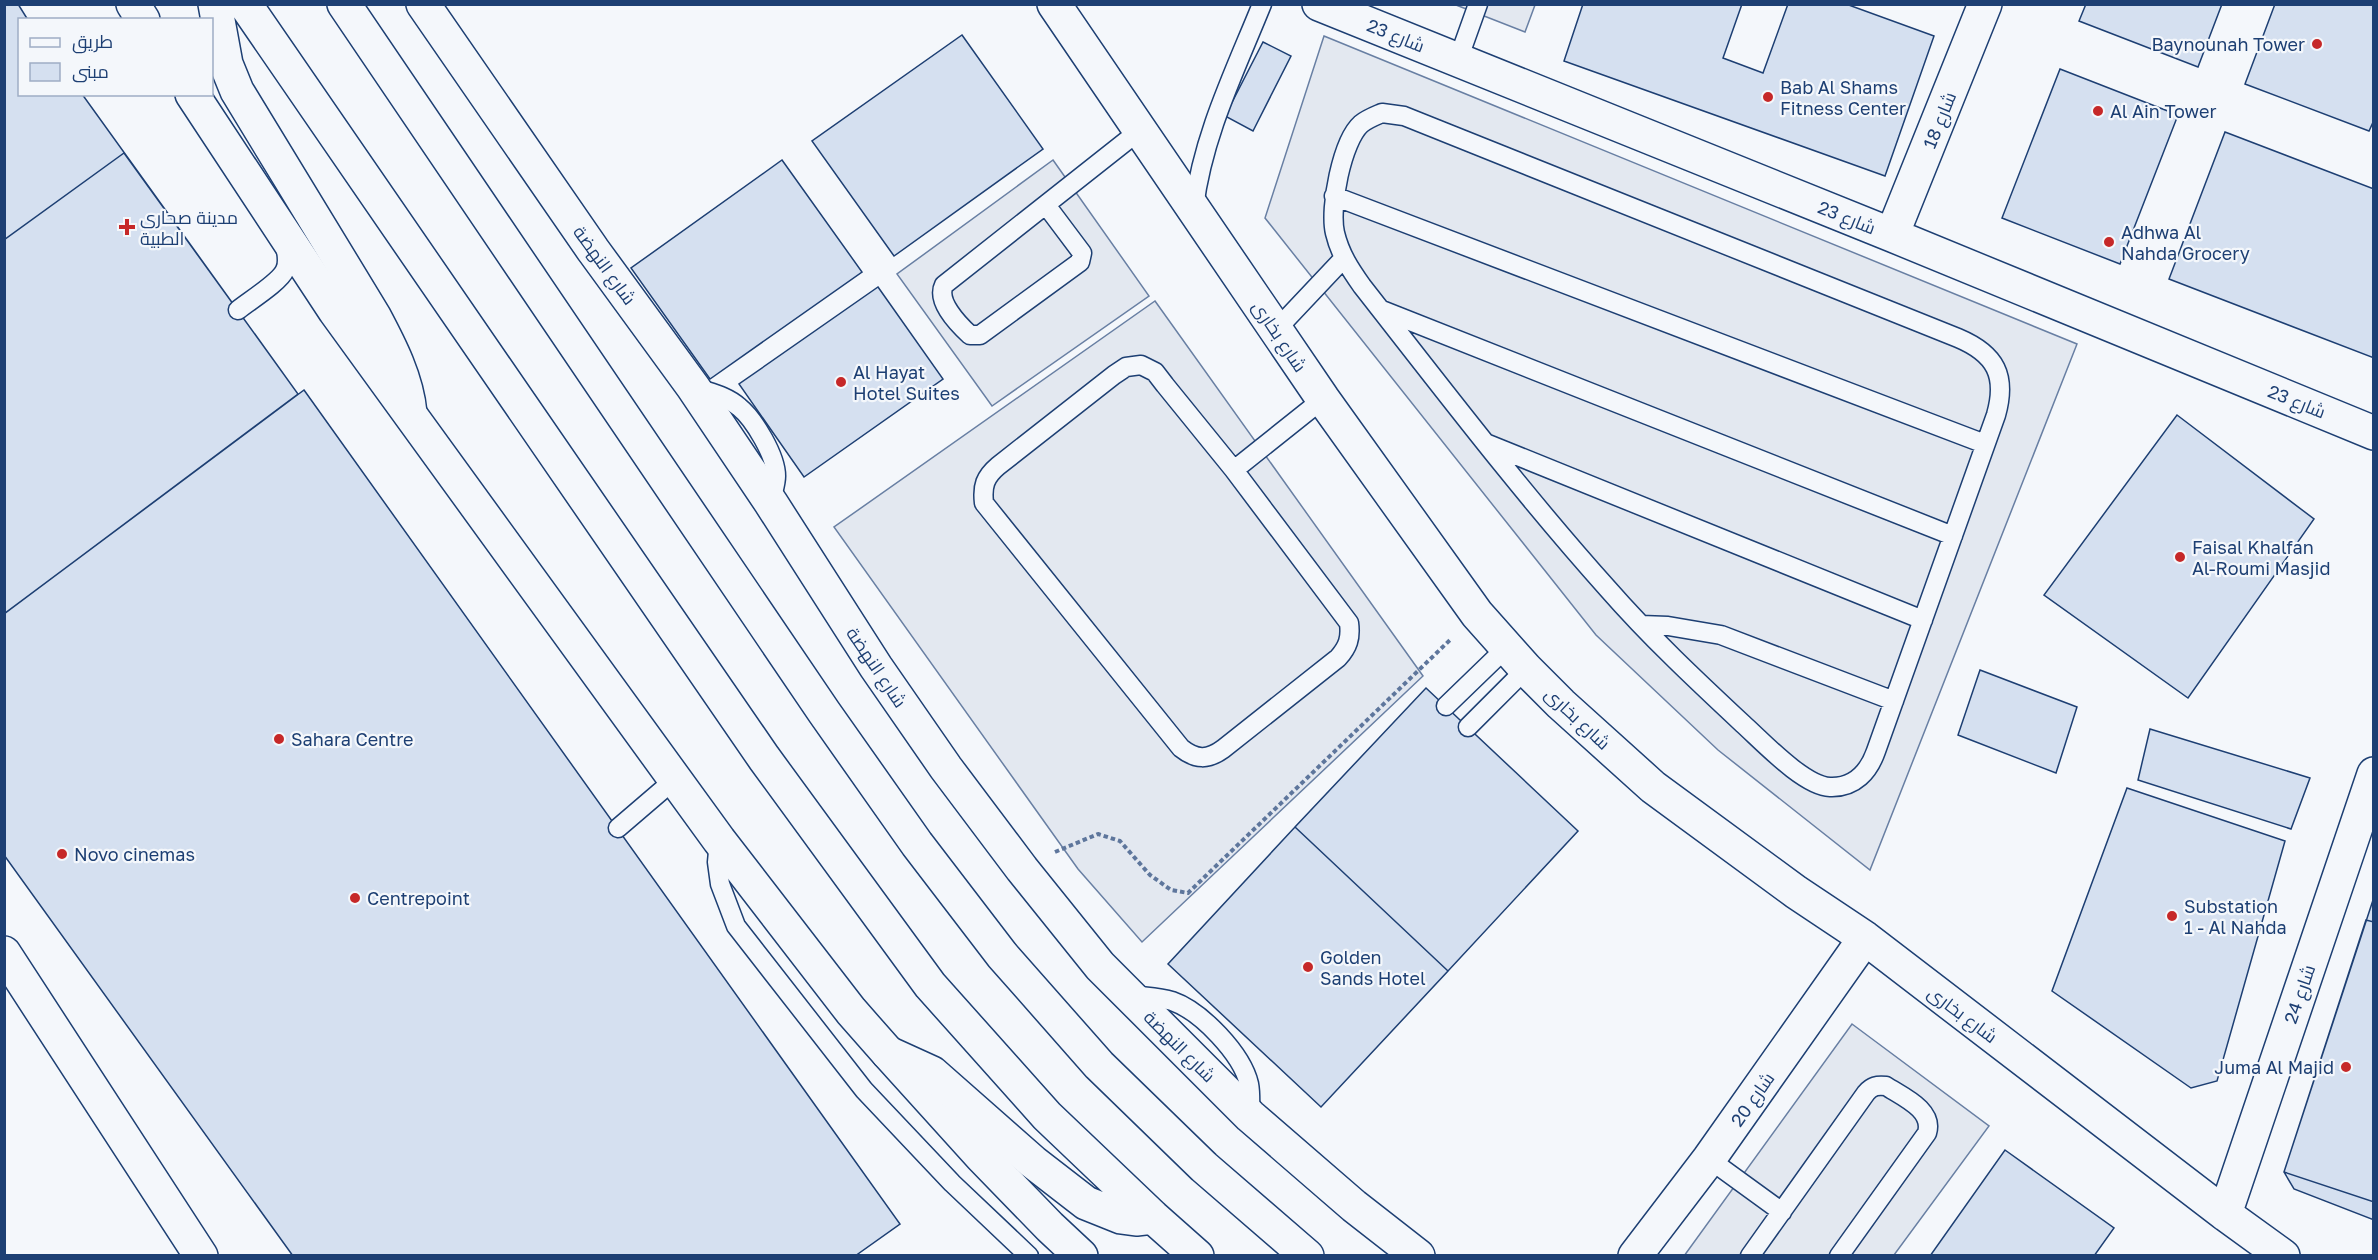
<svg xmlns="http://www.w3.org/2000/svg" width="2378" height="1260" font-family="'Golos Text',Cairo,sans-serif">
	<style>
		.parking { fill: #e3e8f0; stroke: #687fa3; stroke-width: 1.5 }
		.building { fill: #d5e0f0; stroke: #1d3f73; stroke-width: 1.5 }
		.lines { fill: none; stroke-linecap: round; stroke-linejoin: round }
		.lane-casing { stroke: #1d3f73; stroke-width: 21 }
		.street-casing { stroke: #1d3f73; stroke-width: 36 }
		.secondary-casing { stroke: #1d3f73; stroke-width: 36 }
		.path { stroke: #5e769c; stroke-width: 4; stroke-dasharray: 4.5 3; stroke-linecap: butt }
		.lane { stroke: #f4f7fb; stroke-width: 18 }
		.street { stroke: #f4f7fb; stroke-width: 33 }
		.secondary { stroke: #f4f7fb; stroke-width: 33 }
		.poi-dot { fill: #c62828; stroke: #f4f7fb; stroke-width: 2 }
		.labels { text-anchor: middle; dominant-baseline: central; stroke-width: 4.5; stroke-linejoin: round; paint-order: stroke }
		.street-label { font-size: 18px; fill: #1d3f73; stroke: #f4f7fb }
		.poi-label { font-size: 18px; fill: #1d3f73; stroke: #f4f7fb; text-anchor: start }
	</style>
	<rect width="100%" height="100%" fill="#f4f7fb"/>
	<path class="parking" d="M1456 5H1535L1525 32Z
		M1324 36 2077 344 1870 870 1718 750 1596 635 1265 218Z
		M1053 160 1149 296 992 406 897 274Z
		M1155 301 1423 676 1142 942 1078 869 834 527Z
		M1852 1024 1989 1126 1894 1255 1684 1256Z"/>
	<path class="building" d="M4 4H18L28 20H20V94H82L298 394 4 614Z
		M1583 4H1742L1723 58 1763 73 1788 4H1846L1934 36 1885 176 1564 61Z
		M2086 4H2222L2198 67 2079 21Z
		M2275 4H2374V120L2369 131 2245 84Z
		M962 35 1043 149 894 256 812 141Z
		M1263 42 1291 56 1253 131 1225 116Z
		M2060 69 2178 115 2120 264 2002 218Z
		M2225 132 2374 189V358L2169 279Z
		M124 153 298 394 4 614V240Z
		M782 160 862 272 710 379 631 268Z
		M878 287 943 379 804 477 739 384Z
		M304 390 900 1224 855 1256H293L4 855V614Z
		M2177 415 2314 519 2188 698 2044 595Z
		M1980 670 2077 707 2056 773 1958 735Z
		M1426 688 1578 831 1448 971 1295 827Z
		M2150 729 2310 778 2291 829 2138 780Z
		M2127 788 2285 841 2217 1081 2191 1088 2052 991Z
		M1295 827 1448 971 1321 1107 1168 964Z
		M2374 897V1220L2294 1189 2284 1172Z
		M2366 920 2374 922V1202L2284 1172Z
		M2005 1150 2114 1228 2094 1256H1930Z"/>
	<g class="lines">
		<defs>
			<path id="lane" d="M1458 60 1478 4
				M1382 113 1404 116 1958 338C1996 354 2007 376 1996 415L1876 751C1869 771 1855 788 1830 787 1804 786 1763 742 1743 724 1697 681 1650 637 1608 589 1521 492 1442 388 1362 286 1350 269 1340 254 1335 233 1329 208 1342 141 1361 124 1367 119 1375 116 1382 113Z
				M1334 196 1985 444
				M1046 205 1082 253 1080 262 980 335H970C958 324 936 301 944 285L1139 131
				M1194 207C1203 135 1235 71 1262 4
				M238 310C249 301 280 282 285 270 289 262 286 249 284 241
				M1382 310 1953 536
				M1276 330 1343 259
				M1141 365 1155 372 1165 385 1234 470 1349 623C1351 638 1348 647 1338 658L1223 749C1208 760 1196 760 1181 748L984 503C982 486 985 477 998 466L1114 375 1126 367Z
				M697 388C711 393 727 396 739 407 754 419 776 456 776 476 776 485 772 494 771 503
				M1488 444 1923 620
				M1234 470 1323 399
				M1641 625 1668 626 1721 635 1894 701
				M1446 706 1506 648
				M1468 727 1526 669
				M618 828 674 780
				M719 841 717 862 720 884 736 926 864 1090 952 1183 1029 1256
				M1131 995C1145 997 1159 997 1172 1001 1201 1011 1242 1054 1249 1084 1251 1094 1250 1106 1250 1116
				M1709 1159 1782 1212
				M1750 1256 1866 1093C1872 1086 1877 1085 1886 1086 1903 1097 1934 1110 1927 1133L1839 1256"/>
			<path id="street" d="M133 4 143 20
				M423 4 593 250 693 387 771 503 876 667 946 768 1022 869 1100 966 1250 1116 1354 1206 1418 1256
				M1054 4 1323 399 1477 614 1526 669 1561 704 1653 787 1796 892 1865 938 2225 1214 2283 1256
				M1319 4 1892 235 2374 433
				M192 94 335 311 719 840 851 1011 888 1053 981 1156 1050 1227 1081 1256
				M1892 235 1985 4
				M4 953 201 1256
				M2225 1214 2374 774
				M1635 1256 1709 1159 1865 938"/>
			<path id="secondary" d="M215 4 226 64 237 91 374 316C390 346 407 379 410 413
				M245 4 764 758 930 985 1047 1116 1153 1217 1197 1256
				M344 4 824 712 917 844 1002 955 1099 1065 1204 1167 1307 1256
				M888 1053 932 1073 1033 1162 1086 1203 1121 1217 1136 1219 1153 1217"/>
		</defs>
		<use href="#lane" class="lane-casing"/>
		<use href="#street" class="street-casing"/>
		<use href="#secondary" class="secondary-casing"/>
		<path class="path" d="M1055 852 1098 834 1120 841 1150 875 1171 890 1188 893 1451 639"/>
		<use href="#lane" class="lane"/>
		<use href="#street" class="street"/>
		<use href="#secondary" class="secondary"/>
	</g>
	<g class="poi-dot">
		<circle cx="2317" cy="44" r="6"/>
		<circle cx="1768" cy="97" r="6"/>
		<circle cx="2098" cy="111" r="6"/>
		<path d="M124 218h6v6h6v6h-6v6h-6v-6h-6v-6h6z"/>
		<circle cx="2109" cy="242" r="6"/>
		<circle cx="841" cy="382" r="6"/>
		<circle cx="2180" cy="557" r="6"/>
		<circle cx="279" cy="739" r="6"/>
		<circle cx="62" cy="854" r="6"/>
		<circle cx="355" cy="898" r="6"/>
		<circle cx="2172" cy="916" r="6"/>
		<circle cx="1308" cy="967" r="6"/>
		<circle cx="2346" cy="1067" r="6"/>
	</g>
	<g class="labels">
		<g class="street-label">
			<text transform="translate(1396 35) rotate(22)">شارع 23</text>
			<text transform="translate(1939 120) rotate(-68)">شارع 18</text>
			<text transform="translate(1847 217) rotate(22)">شارع 23</text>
			<text transform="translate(605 265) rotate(54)">شارع النهضة</text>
			<text transform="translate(1280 336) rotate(56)">شارع بخارى</text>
			<text transform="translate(2297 401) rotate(22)">شارع 23</text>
			<text transform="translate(877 667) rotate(56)">شارع النهضة</text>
			<text transform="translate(1578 718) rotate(43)">شارع بخارى</text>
			<text transform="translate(2299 994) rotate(-71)">شارع 24</text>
			<text transform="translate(1963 1014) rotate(37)">شارع بخارى</text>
			<text transform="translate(1180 1046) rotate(45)">شارع النهضة</text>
			<text transform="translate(1752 1099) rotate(-55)">شارع 20</text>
		</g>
		<g class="poi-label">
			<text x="2305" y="44" text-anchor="end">Baynounah Tower</text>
			<text x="1780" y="87">Bab Al Shams<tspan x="1780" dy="21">Fitness Center</tspan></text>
			<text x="2110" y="111">Al Ain Tower</text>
			<text x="140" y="217">مدينة صحارى<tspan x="140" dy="21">الطبية</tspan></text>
			<text x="2121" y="232">Adhwa Al<tspan x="2121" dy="21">Nahda Grocery</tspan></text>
			<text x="853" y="372">Al Hayat<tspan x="853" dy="21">Hotel Suites</tspan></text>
			<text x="2192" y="547">Faisal Khalfan<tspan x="2192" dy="21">Al-Roumi Masjid</tspan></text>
			<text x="291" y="739">Sahara Centre</text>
			<text x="74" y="854">Novo cinemas</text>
			<text x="367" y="898">Centrepoint</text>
			<text x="2184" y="906">Substation<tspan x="2184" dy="21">1 - Al Nahda</tspan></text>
			<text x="1320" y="957">Golden<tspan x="1320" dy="21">Sands Hotel</tspan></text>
			<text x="2334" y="1067" text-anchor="end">Juma Al Majid</text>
		</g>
	</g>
	<rect width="2378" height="1260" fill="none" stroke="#1d3f73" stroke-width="12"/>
	<rect x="18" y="18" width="195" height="78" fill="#f4f7fb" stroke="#9eadc5" stroke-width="1.5"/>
	<rect x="30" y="38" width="30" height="9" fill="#f4f7fb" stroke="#9eadc5" stroke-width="1.5"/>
	<text x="72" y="48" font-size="18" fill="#1d3f73">طريق</text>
	<rect x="30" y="63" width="30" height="18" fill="#d5e0f0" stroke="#9eadc5" stroke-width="1.5"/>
	<text x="72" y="78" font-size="18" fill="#1d3f73">مبنى</text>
</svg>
